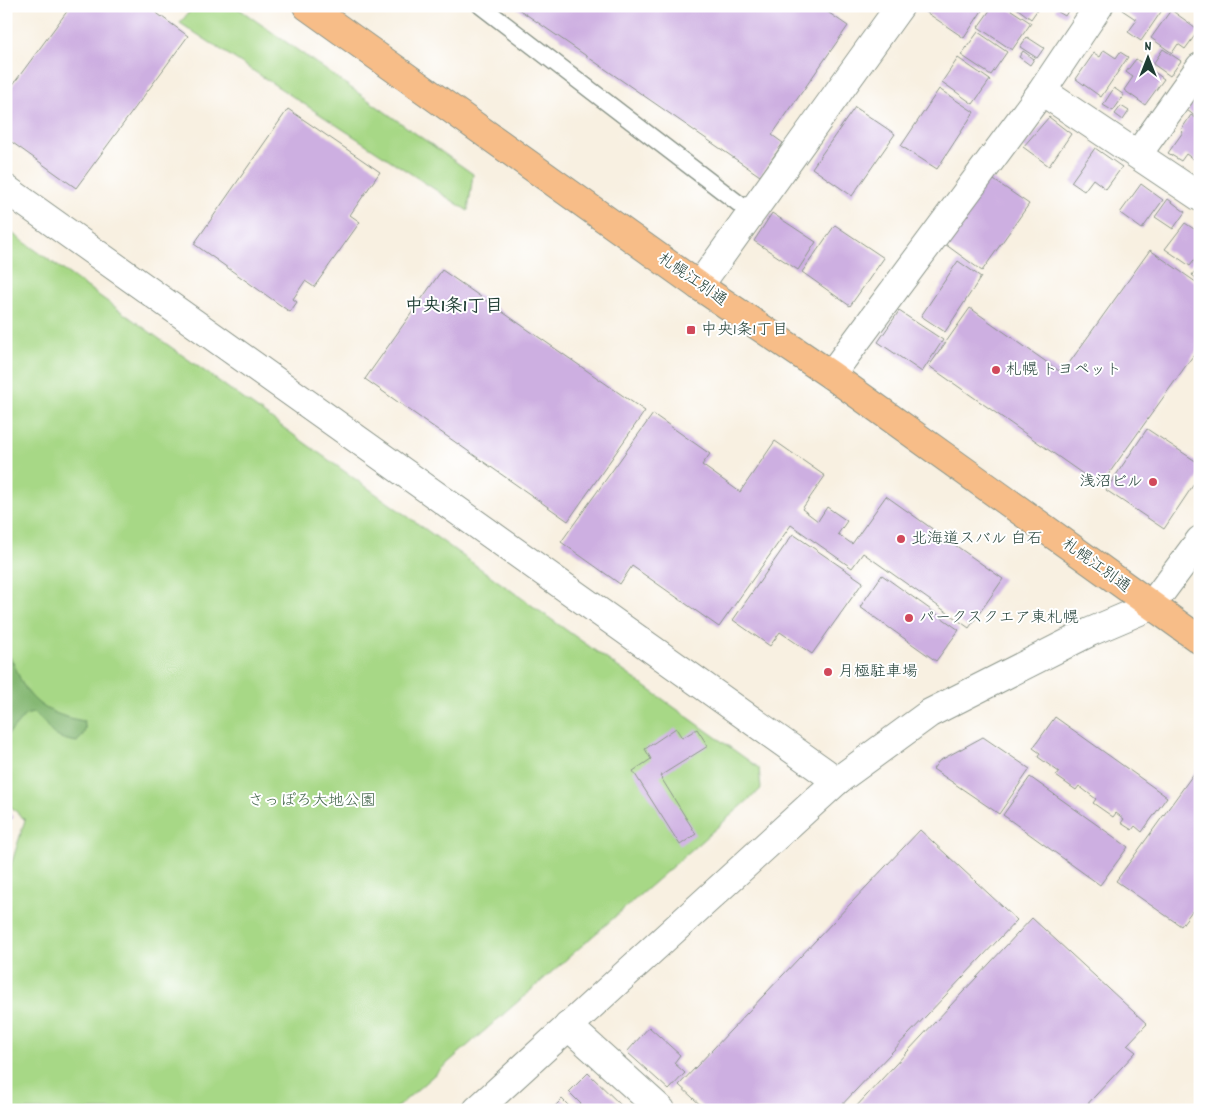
<svg xmlns="http://www.w3.org/2000/svg" width="1206" height="1116" font-family="Dekko,'Klee One',sans-serif">
	<style>
		.green { fill: #a7d886; stroke: #638a5d }
		.forest { fill: #85b873; stroke: #527a54 }
		.building { fill: #cdafe1 }
		.lines { fill: none; stroke-linecap: round; stroke-linejoin: round }
		.service-casing { stroke: #8c968a; stroke-width: 19 }
		.minor-casing { stroke: #8c968a; stroke-width: 30 }
		.tertiary-casing { stroke: #8c968a; stroke-width: 30 }
		.trunk-casing { stroke: #8c968a; stroke-width: 30 }
		.service { stroke: #fff; stroke-width: 16 }
		.minor { stroke: #fff; stroke-width: 28 }
		.tertiary { stroke: #fff; stroke-width: 28 }
		.trunk { stroke: #f7bd88; stroke-width: 28 }
		.poi-dot { fill: #d1495b; stroke: #fff; stroke-width: 2 }
		.labels { text-anchor: middle; dominant-baseline: central; stroke-width: 4; stroke-linejoin: round; paint-order: stroke }
		.street-label { font-size: 16px; fill: #1f3d34; stroke: #fff }
		.poi-label { font-size: 16px; fill: #1f3d34; stroke: #fff; text-anchor: start }
		.park-label { font-size: 16px; fill: #416448; stroke: #fff }
		.neighbourhood-label { font-size: 18px; font-weight: bold; fill: #1f3d34; stroke: #fff }
	</style>
	<rect width="100%" height="100%" fill="#fff"/>
	<filter id="ink" filterUnits="userSpaceOnUse"><feTurbulence type="fractalNoise" baseFrequency=".02" numOctaves="2"/><feDisplacementMap in="SourceGraphic" scale="10" xChannelSelector="R" yChannelSelector="G"/><feConvolveMatrix kernelMatrix="1 2 1 2 8 2 1 2 1" color-interpolation-filters="sRGB"/></filter>
	<filter id="wash" filterUnits="userSpaceOnUse"><feTurbulence type="fractalNoise" baseFrequency=".0096" numOctaves="4" result="noise"/><feDisplacementMap in="SourceGraphic" scale="20" xChannelSelector="R" yChannelSelector="G"/><feGaussianBlur stdDeviation="1.12" result="paint"/><feColorMatrix in="noise" values="0 0 0 0 0 0 0 0 0 0 0 0 0 0 0 0 0 1.4 0 .05"/><feComposite in="paint" operator="in"/></filter>
	<g filter="url(#wash)">
		<rect width="100%" height="100%" fill="#f8f0e1"/>
		<path class="green" d="M194 6H235L473 174 468 211 180 23Z
			M6 229 759 768 761 789 394 1110H6V881L25 820 6 802Z"/>
		<path class="forest" d="M6 651C13 660 17 672 22 683 36 708 57 716 84 721 87 730 84 735 77 742 44 737 55 728 33 713L25 715 6 737Z"/>
		<g id="blocks">
			<path class="building" d="M71 6H147L188 36 76 188 6 138V94Z
				M514 6H819L848 26 772 135 783 143 760 176Z
				M917 6H985L964 38Z
				M993 6H1005L1031 23 1012 50 978 27Z
				M1014 6H1040L1031 19Z
				M1057 6 1068 11 1065 16 1055 10Z
				M1124 6H1165L1141 41 1128 32 1137 20 1122 10Z
				M1169 6H1181L1176 12Z
				M1171 10 1199 30 1185 49 1178 44 1172 53 1151 38Z
				M978 32 1007 52 991 75 961 55Z
				M1027 37 1044 48 1037 58 1020 47Z
				M1163 49 1181 61 1170 76 1153 64Z
				M1104 50 1116 58 1120 52 1128 57 1101 97 1076 79 1094 53 1100 57Z
				M1023 51 1034 59 1030 65 1019 57Z
				M958 58 990 80 973 104 942 82Z
				M1136 59 1164 79 1145 105 1124 90 1133 77 1126 72Z
				M1114 88 1124 95 1113 111 1103 105Z
				M939 89 974 112 937 169 901 146Z
				M1194 100 1200 104V120L1187 110Z
				M1121 106 1129 111 1123 120 1115 114Z
				M855 107 895 134 852 196 812 168Z
				M288 109 380 172 350 215 360 222 314 287 305 281 293 299 297 302 290 312 194 244Z
				M1191 115 1200 121 1199 163 1186 154 1181 161 1168 153 1183 132 1181 130Z
				M1049 117 1071 134 1049 166 1023 147Z
				M1095 148 1122 167 1106 189 1093 179 1084 191 1071 182Z
				M985 174 1029 204 982 271 938 239Z
				M1141 184 1163 200 1142 229 1120 213Z
				M1168 199 1185 212 1173 229 1155 217Z
				M772 213 816 242 798 270 754 241Z
				M1185 223 1200 233V253L1190 266 1165 249Z
				M835 225 884 258 850 306 802 272Z
				M1150 250 1200 285V346L1100 486 929 366 970 308 1062 373Z
				M958 261 981 277 945 332 921 316Z
				M1197 268 1200 269V281L1192 275Z
				M442 270 645 411 568 521 365 379Z
				M899 311 943 340 922 372 878 342Z
				M653 414 710 454 702 465 740 492 775 441 825 476 802 509 818 521 827 507 847 521 838 534 852 544 886 496 1003 579 969 628 863 553 852 568 791 525 719 627 632 566 620 584 561 542Z
				M1147 429 1200 464V475L1164 529 1106 490Z
				M793 534 863 582 812 654 780 632 770 646 733 620Z
				M882 575 959 630 936 661 860 607Z
				M1055 717 1167 797 1142 832 1135 826 1132 830 1121 823 1124 819 1116 813 1113 817 1093 803 1096 799 1079 786 1076 790 1056 776 1059 772 1038 757 1040 753 1033 748Z
				M676 728 682 738 697 729 708 746 660 776 696 834 680 845 633 771 651 759 645 749Z
				M983 737 1030 769 999 814 933 769 939 761Z
				M1200 765V900L1181 926 1116 881Z
				M1030 777 1128 847 1100 885 1003 815Z
				M6 810 14 817 6 825Z
				M920 830 1017 920 837 1110H706L679 1085Z
				M1032 918 1147 1024 1127 1045 1136 1052 1082 1110H853Z
				M649 1027 680 1055 674 1063 685 1073 669 1090 627 1052Z
				M588 1073 626 1110H587L569 1092Z
				M562 1099 573 1110H551Z"/>
		</g>
	</g>
	<g filter="url(#ink)">
		<use href="#blocks" fill-opacity="0" stroke="#8c968a" stroke-width="1"/>
		<g class="lines">
			<defs>
				<path id="service" d="M481 6 751 213"/>
				<path id="minor" d="M1042 91 1200 197
					M1138 154 1200 67
					M6 189 837 781
					M699 286 900 6
					M831 375 1042 91 1099 6
					M1151 606 1200 540
					M568 1026 661 1110"/>
				<path id="tertiary" d="M477 1110 837 781 930 713 1090 632 1151 606"/>
				<path id="trunk" d="M307 6 699 286 831 375 1200 640"/>
			</defs>
			<use href="#service" class="service-casing"/>
			<use href="#minor" class="minor-casing"/>
			<use href="#tertiary" class="tertiary-casing"/>
			<use href="#trunk" class="trunk-casing"/>
			<use href="#service" class="service"/>
			<use href="#minor" class="minor"/>
			<use href="#tertiary" class="tertiary"/>
			<use href="#trunk" class="trunk"/>
		</g>
	</g>
	<g class="poi-dot">
		<rect x="686" y="325" width="10" height="10" rx="2.5"/>
		<circle cx="996" cy="370" r="5"/>
		<circle cx="1153" cy="482" r="5"/>
		<circle cx="901" cy="539" r="5"/>
		<circle cx="909" cy="618" r="5"/>
		<circle cx="828" cy="672" r="5"/>
	</g>
	<g class="labels">
		<g class="street-label">
			<text transform="translate(692 280) rotate(35)">札幌江別通</text>
			<text transform="translate(1096 566) rotate(36)">札幌江別通</text>
		</g>
		<g class="poi-label">
			<text x="701" y="330">中央1条1丁目</text>
			<text x="1006" y="370">札幌 トヨペット</text>
			<text x="1143" y="482" text-anchor="end">浅沼ビル</text>
			<text x="911" y="539">北海道スバル 白石</text>
			<text x="919" y="618">パークスクエア東札幌</text>
			<text x="838" y="672">月極駐車場</text>
		</g>
		<g class="park-label">
			<text x="312" y="801">さっぽろ大地公園</text>
		</g>
		<g class="neighbourhood-label">
			<text x="454" y="307">中央1条1丁目</text>
		</g>
	</g>
	<rect width="1206" height="1116" fill="none" stroke="#fff" stroke-width="25"/>
	<g transform="translate(1148 58)" stroke="#ffffff" stroke-width="4" paint-order="stroke">
	<path d="M0-4L9 19L0 12L-9 19Z" fill="#1f3d34"/>
	<text y="-8" font-size="14" font-weight="bold" text-anchor="middle" fill="#1f3d34">N</text>
	</g>
</svg>
